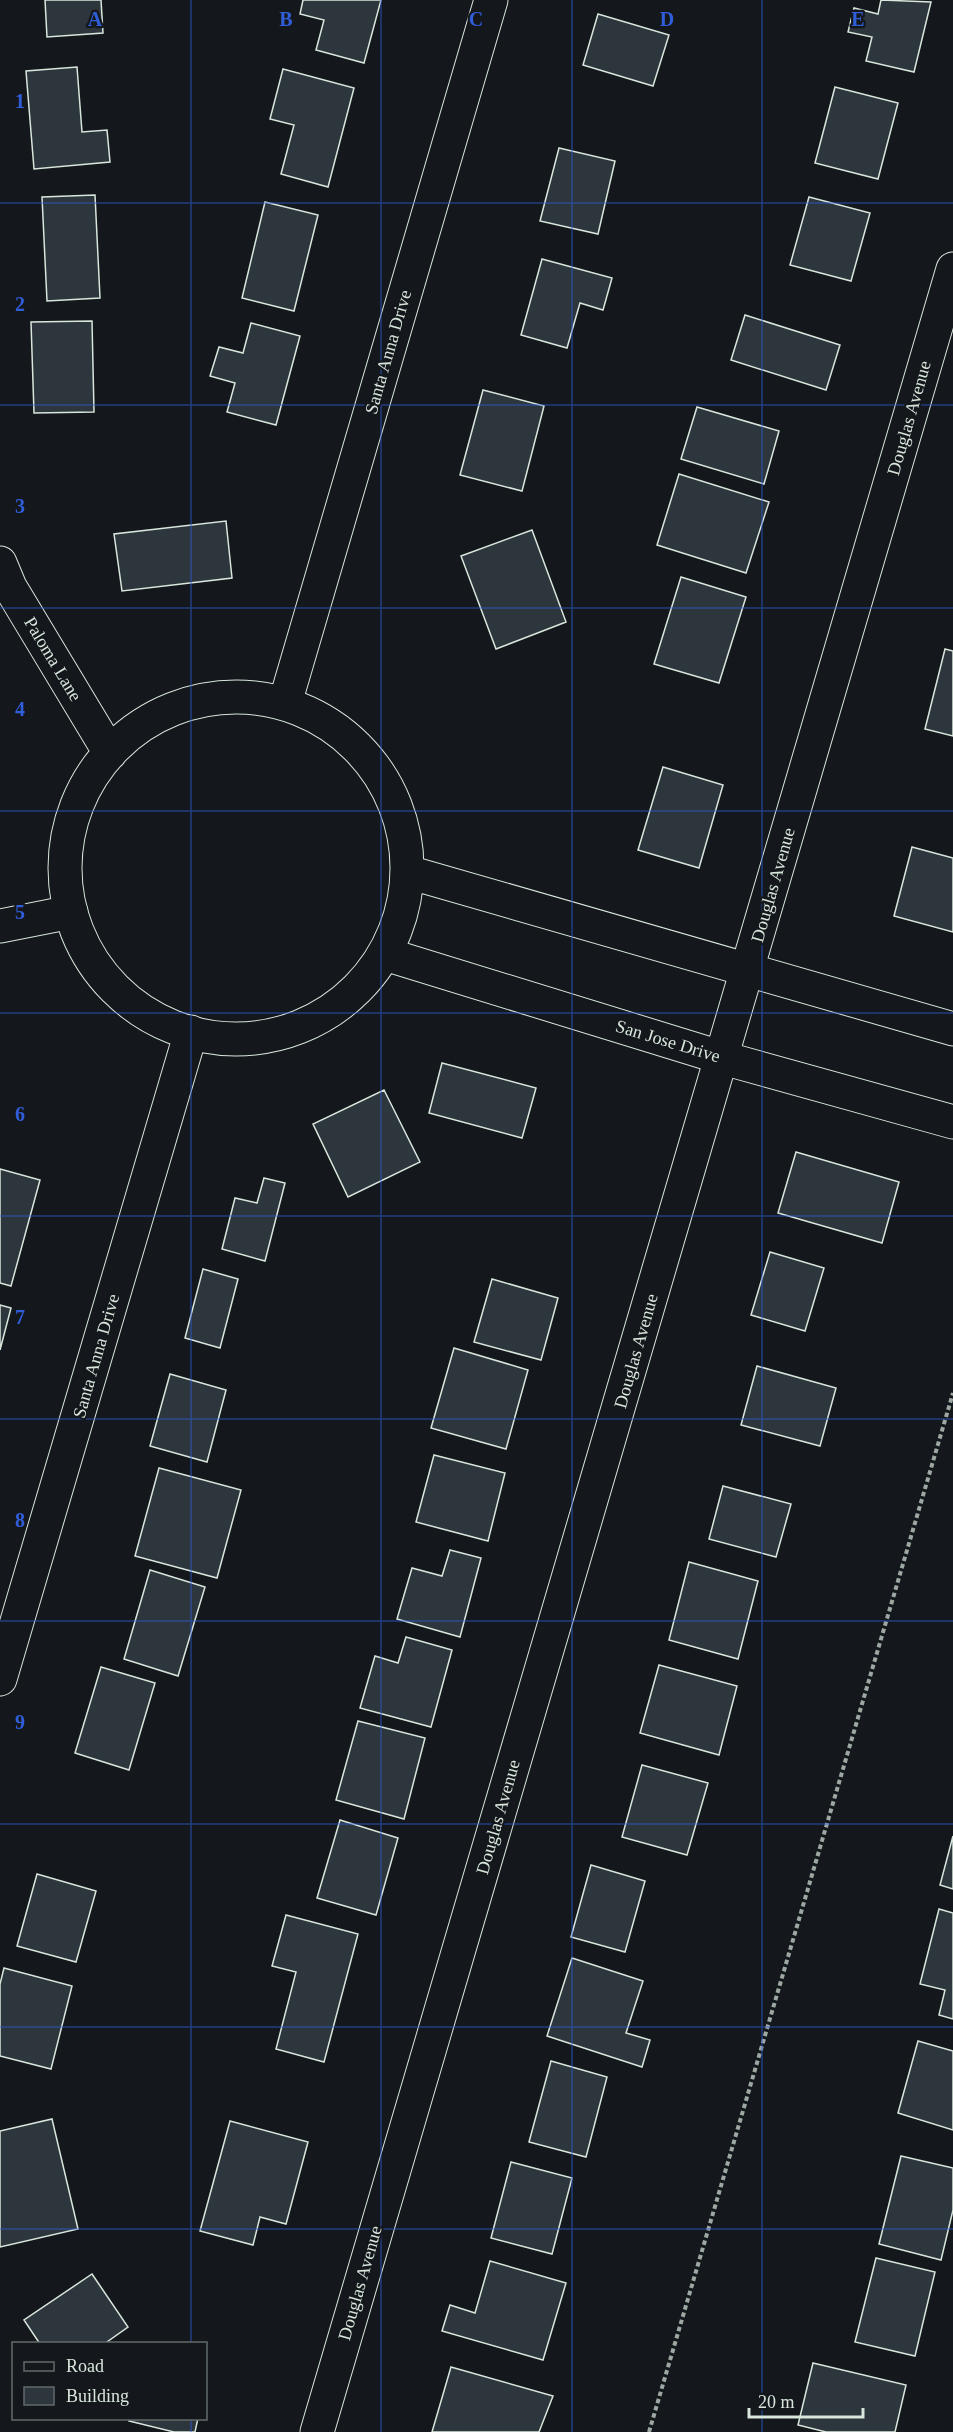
<svg xmlns="http://www.w3.org/2000/svg" width="953" height="2432" font-family="Georgia,serif">
	<style>
		.building { fill: #2c363c; stroke: #d8e6dc; stroke-width: 1.5 }
		.lines { fill: none; stroke-linecap: round; stroke-linejoin: round }
		.minor-casing { stroke: #d8e6dc; stroke-width: 35 }
		.tertiary-casing { stroke: #d8e6dc; stroke-width: 35 }
		.path { stroke: #9da8a2; stroke-width: 4; stroke-dasharray: 4.5 3; stroke-linecap: butt }
		.minor { stroke: #14181c; stroke-width: 33 }
		.tertiary { stroke: #14181c; stroke-width: 33 }
		.grid { fill: none; stroke: #305dd8; stroke-width: 1.5; stroke-opacity: 0.55 }
		.labels { text-anchor: middle; dominant-baseline: central; stroke-width: 4.5; stroke-linejoin: round; paint-order: stroke }
		.street-label { font-size: 18px; fill: #d8e6dc; stroke: #14181c }
		.grid-label { font-size: 20px; text-anchor: middle; font-weight: bold; fill: #305dd8; stroke: #14181c; stroke-width: 4.5; stroke-linejoin: round; paint-order: stroke }
	</style>
	<rect width="100%" height="100%" fill="#14181c"/>
	<path class="building" d="M45 0H101L103 33 47 37Z
		M303 0H381L364 63 316 50 324 20 300 14Z
		M881 0 931 2 914 72 866 61 872 37 848 32 854 8 878 14Z
		M598 14 669 35 653 86 583 65Z
		M77 67 82 132 107 130 110 162 34 169 26 71Z
		M283 69 354 88 328 187 281 174 294 125 270 119Z
		M835 87 898 103 878 179 815 163Z
		M559 148 615 161 598 234 540 221Z
		M95 195 100 298 47 301 42 197Z
		M809 197 870 213 851 281 790 265Z
		M265 202 318 215 294 311 242 298Z
		M542 259 612 278 603 310 580 303 567 348 521 335Z
		M745 315 840 345 826 390 731 360Z
		M92 321 94 412 34 413 31 322Z
		M251 323 300 336 276 425 227 412 235 383 210 376 219 347 243 353Z
		M483 390 544 406 522 491 460 475Z
		M697 407 779 431 764 484 681 459Z
		M679 474 769 502 746 573 657 545Z
		M226 521 232 578 122 591 114 534Z
		M532 530 566 622 496 649 461 556Z
		M681 577 746 597 719 683 654 664Z
		M945 649 953 651V736L925 729Z
		M663 767 723 785 699 868 638 850Z
		M912 847 953 858V932L894 916Z
		M442 1063 536 1088 522 1138 429 1113Z
		M384 1090 420 1162 348 1197 313 1124Z
		M796 1152 899 1182 882 1243 778 1213Z
		M0 1169 40 1180 11 1286 0 1283Z
		M264 1178 285 1183 265 1261 222 1249 235 1198 257 1203Z
		M770 1252 824 1268 805 1331 751 1315Z
		M203 1269 238 1279 220 1348 185 1338Z
		M492 1279 558 1298 541 1360 474 1342Z
		M0 1305 11 1308 0 1350Z
		M454 1348 528 1370 506 1449 431 1428Z
		M757 1366 836 1388 820 1446 741 1425Z
		M170 1374 226 1390 207 1462 150 1446Z
		M434 1455 505 1473 488 1541 416 1522Z
		M159 1468 241 1490 217 1578 135 1556Z
		M723 1486 791 1504 776 1557 709 1539Z
		M450 1550 481 1558 460 1637 397 1619 412 1568 442 1576Z
		M689 1562 758 1581 738 1659 669 1640Z
		M150 1570 205 1587 178 1676 124 1659Z
		M406 1637 452 1650 431 1727 360 1708 375 1656 398 1663Z
		M659 1665 737 1686 719 1755 640 1733Z
		M101 1667 155 1683 129 1770 75 1753Z
		M358 1721 425 1738 404 1819 336 1800Z
		M642 1765 708 1783 687 1855 622 1837Z
		M340 1820 398 1838 376 1915 317 1898Z
		M953 1836V1889L940 1885Z
		M591 1865 645 1881 625 1952 571 1937Z
		M37 1874 96 1891 76 1962 17 1946Z
		M939 1909 953 1913V2019L939 2015 945 1990 920 1984Z
		M286 1915 358 1934 324 2062 276 2049 296 1972 272 1966Z
		M572 1958 643 1981 626 2033 650 2040 642 2067 547 2036Z
		M4 1968 72 1986 51 2069 0 2056V1984Z
		M918 2041 953 2051V2130L898 2113Z
		M551 2061 607 2077 586 2157 529 2142Z
		M52 2119 78 2229 0 2247V2131Z
		M230 2121 308 2142 286 2224 260 2217 253 2245 200 2231Z
		M901 2156 953 2168V2210L941 2260 879 2244Z
		M511 2162 572 2178 552 2254 491 2238Z
		M876 2258 935 2272 915 2356 855 2342Z
		M490 2261 566 2283 543 2360 442 2331 450 2305 475 2313Z
		M92 2274 128 2327 104 2344H40L24 2320Z
		M813 2363 906 2385 895 2432H826L798 2425Z
		M451 2367 553 2396 539 2432H432Z
		M130 2418H198L195 2432H174L129 2421Z"/>
	<g class="lines">
		<defs>
			<path id="minor" d="M285 703 491 0
				M0 926 71 912
				M0 1679 191 1032
				M317 2432 953 269"/>
			<path id="tertiary" d="M0 563 10 587 110 753
				M65 868a171 171 0 1 1 342 0a171 171 0 1 1-342 0Z
				M408 872 953 1029
				M385 954 723 1058 953 1122"/>
		</defs>
		<use href="#minor" class="minor-casing"/>
		<use href="#tertiary" class="tertiary-casing"/>
		<path class="path" d="M649 2432 953 1393"/>
		<use href="#minor" class="minor"/>
		<use href="#tertiary" class="tertiary"/>
	</g>
	<path class="grid" d="M191 0V2344M381 0V2432M572 0V2432M762 0V2432M0 203H953M0 405H953M0 608H953M0 811H953M0 1013H953M0 1216H953M0 1419H953M0 1621H953M0 1824H953M0 2027H953M0 2229H953M191 2418V2432"/>
	<g class="labels">
		<g class="street-label">
			<text transform="translate(388 352) rotate(-74)">Santa Anna Drive</text>
			<text transform="translate(909 418) rotate(-74)">Douglas Avenue</text>
			<text transform="translate(53 659) rotate(59)">Paloma Lane</text>
			<text transform="translate(773 885) rotate(-74)">Douglas Avenue</text>
			<text transform="translate(668 1041) rotate(17)">San Jose Drive</text>
			<text transform="translate(636 1351) rotate(-74)">Douglas Avenue</text>
			<text transform="translate(96 1356) rotate(-74)">Santa Anna Drive</text>
			<text transform="translate(498 1817) rotate(-74)">Douglas Avenue</text>
			<text transform="translate(360 2283) rotate(-74)">Douglas Avenue</text>
		</g>
	</g>
	<g class="grid-label">
		<text x="95" y="26">A</text>
		<text x="286" y="26">B</text>
		<text x="476" y="26">C</text>
		<text x="667" y="26">D</text>
		<text x="858" y="26">E</text>
		<text x="20" y="108">1</text>
		<text x="20" y="311">2</text>
		<text x="20" y="513">3</text>
		<text x="20" y="716">4</text>
		<text x="20" y="919">5</text>
		<text x="20" y="1121">6</text>
		<text x="20" y="1324">7</text>
		<text x="20" y="1527">8</text>
		<text x="20" y="1729">9</text>
	</g>
	<rect x="12" y="2342" width="195" height="78" fill="#14181c" stroke="#626a69" stroke-width="1.5"/>
	<rect x="24" y="2362" width="30" height="9" fill="#14181c" stroke="#626a69" stroke-width="1.5"/>
	<text x="66" y="2372" font-size="18" fill="#d8e6dc">Road</text>
	<rect x="24" y="2387" width="30" height="18" fill="#2c363c" stroke="#626a69" stroke-width="1.5"/>
	<text x="66" y="2402" font-size="18" fill="#d8e6dc">Building</text>
	<path d="M749 2408v9h114v-9" fill="none" stroke="#d8e6dc" stroke-width="3"/>
	<text x="758" y="2408" font-size="18" fill="#d8e6dc" stroke="#14181c" stroke-width="4.5" paint-order="stroke">20 m</text>
</svg>
